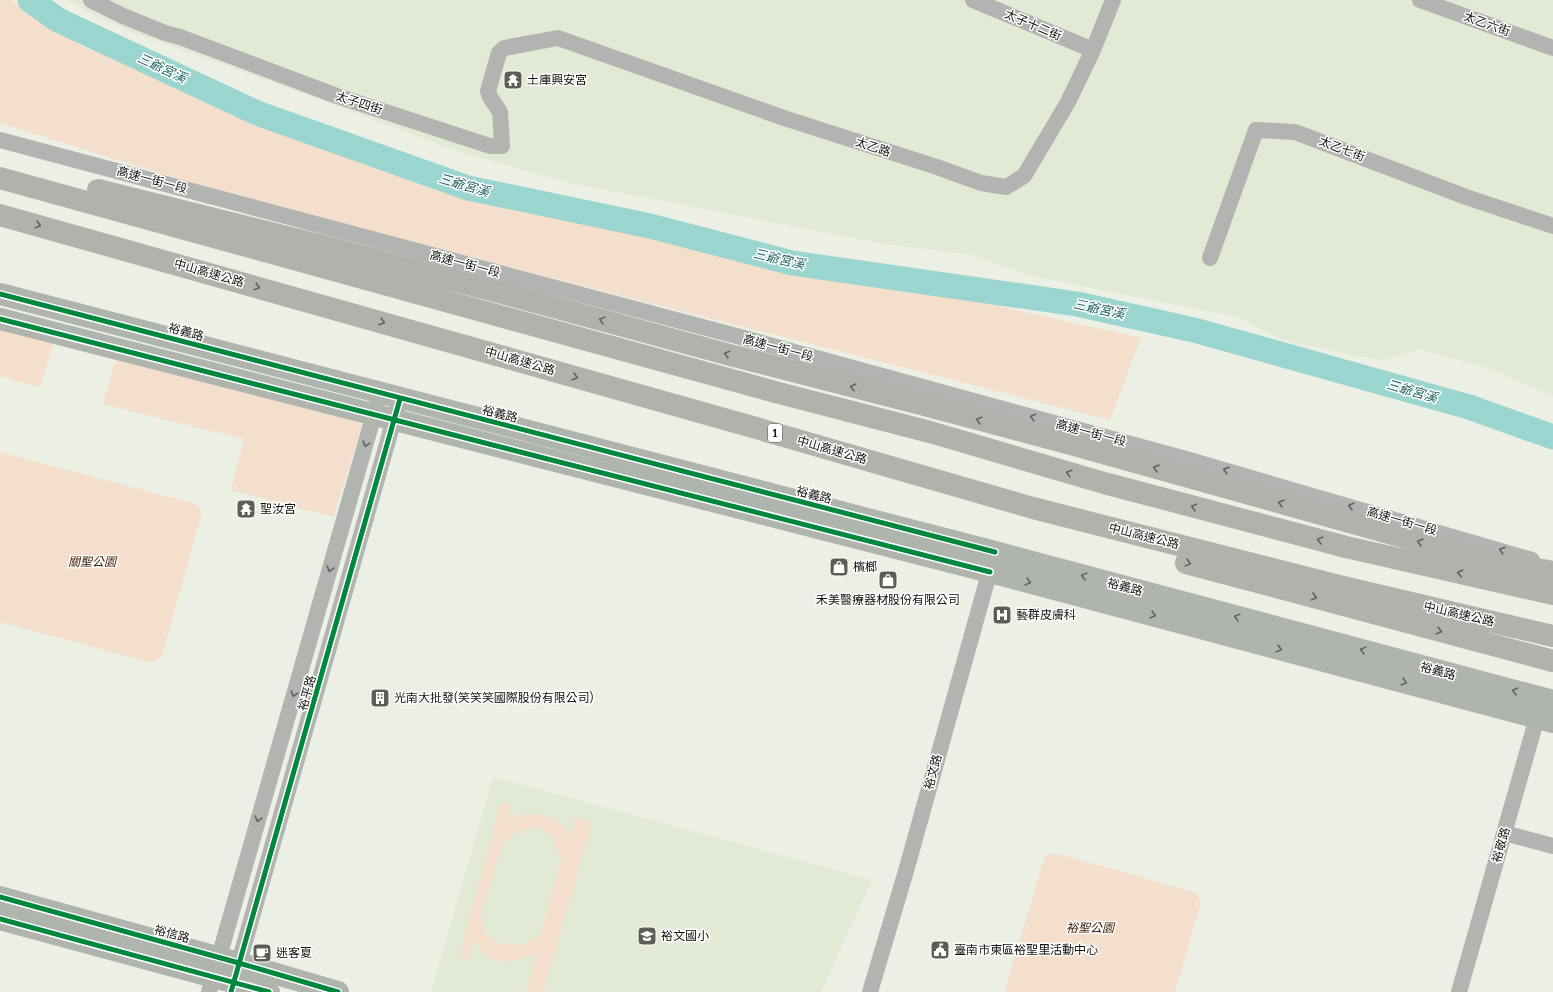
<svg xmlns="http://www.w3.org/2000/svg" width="1553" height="992" font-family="Bitter,'Noto Sans TC',serif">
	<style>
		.built { fill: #e2e9d5 }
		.green { fill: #f4dfcc; fill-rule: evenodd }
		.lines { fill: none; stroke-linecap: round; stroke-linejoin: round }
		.river { stroke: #9ad6cf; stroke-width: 25 }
		.street { stroke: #b2b4b1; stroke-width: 16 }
		.secondary { stroke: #b0b4ae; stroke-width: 22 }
		.highway { stroke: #afb3ac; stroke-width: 22 }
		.cycleway-casing { stroke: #fff; stroke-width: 8 }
		.cycleway { stroke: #00873e; stroke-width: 5 }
		.oneway { stroke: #60625c }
		.oneway2 { stroke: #61635e }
		.oneway3 { stroke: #60635c }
		.labels { text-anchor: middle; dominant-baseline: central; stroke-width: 3; stroke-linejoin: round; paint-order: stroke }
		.shield { fill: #fff; stroke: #585954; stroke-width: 1 }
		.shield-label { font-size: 11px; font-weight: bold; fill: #10120b }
		.street-label { font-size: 12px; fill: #10120b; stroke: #fff }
		.poi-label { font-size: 12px; fill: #10120b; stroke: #fff; text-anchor: start }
		.park-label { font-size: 12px; font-style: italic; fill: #442105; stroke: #fff }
		.water-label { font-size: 13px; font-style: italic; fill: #1e625f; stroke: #fff }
	</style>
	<rect width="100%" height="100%" fill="#ebefe4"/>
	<path class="built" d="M67 0H1553V396L1485 367 1419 349 1384 360 1356 356 1280 339 1238 317 1028 275 973 255 885 244 570 183 462 153 272 82 131 32 94 15Z
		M493 777 872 880 821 992H431Z"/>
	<path class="green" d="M0 0H11L83 47 466 192 876 279 1141 338 1110 420 242 199 0 123Z
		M0 328 54 341 40 388 0 376Z
		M117 356 366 416 333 517 231 490 244 439 103 404Z
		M0 452 196 504 202 512 162 656 152 663 0 622Z
		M501 802 512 805 508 821 523 814H537L550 817 565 827 569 837 575 817 592 822 543 992H526L537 953C520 959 503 967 486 955 481 951 478 944 474 940L468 960 459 957ZM533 827 543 830 553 838 561 861 540 935 524 945 497 943 486 933 481 915 503 842 517 832Z
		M1055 853 1197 893 1201 903 1175 992H1004L1045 856Z"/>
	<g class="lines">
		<path class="river" d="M30 0 58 20 257 113 468 188 650 226 792 263 1077 304 1194 330 1469 407 1553 437"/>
		<path class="street" d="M91 0 123 16 165 33 180 37 337 96 490 146H502L500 112 490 97 488 91 499 53 504 48 558 38 787 119 937 167 981 183 1006 187 1024 176 1068 102 1093 50 1113 0
			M973 0 1093 50
			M1420 0 1553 48
			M0 140 744 338 1186 459 1532 560
			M1210 258 1256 130 1295 132 1466 197 1553 226
			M1504 833 1553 846
			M236 973 397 409
			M209 992 377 404
			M870 992 906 871 992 563
			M1459 992 1540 707"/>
		<path class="secondary" d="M0 294 995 552 1553 701
			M0 319 990 572 1553 722
			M0 897 239 963 338 992
			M0 919 269 992"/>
		<path class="highway" d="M0 178 775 392 930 432 1104 483 1346 547 1553 594
			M98 190 323 246 491 290 730 355 921 404 1071 444 1478 558 1553 572
			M0 215 763 430 1033 508 1343 587 1553 636
			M1186 563 1553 661"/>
		<defs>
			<path id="cycleway" d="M0 294 995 552
				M0 319 990 572
				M0 897 239 963 338 992
				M0 919 269 992
				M231 992 400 399"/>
		</defs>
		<use href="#cycleway" class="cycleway-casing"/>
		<use href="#cycleway" class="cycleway"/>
	</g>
	<defs><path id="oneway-chevron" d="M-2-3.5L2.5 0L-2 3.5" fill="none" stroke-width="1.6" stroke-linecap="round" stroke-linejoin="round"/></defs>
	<g class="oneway">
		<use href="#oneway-chevron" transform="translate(38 225) rotate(15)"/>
		<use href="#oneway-chevron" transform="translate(257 287) rotate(16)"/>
		<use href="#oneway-chevron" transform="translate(602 320) rotate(-165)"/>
		<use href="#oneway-chevron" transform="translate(382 322) rotate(16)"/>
		<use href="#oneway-chevron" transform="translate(727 354) rotate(-165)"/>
		<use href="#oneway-chevron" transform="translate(575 377) rotate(16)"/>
		<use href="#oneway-chevron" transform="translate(853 387) rotate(-166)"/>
		<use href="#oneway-chevron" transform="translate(979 420) rotate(-165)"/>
		<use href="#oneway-chevron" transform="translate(1156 468) rotate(-164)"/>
		<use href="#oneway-chevron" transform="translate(1069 473) rotate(-164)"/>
		<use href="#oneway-chevron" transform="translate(1281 503) rotate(-164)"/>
		<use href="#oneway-chevron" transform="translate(1194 507) rotate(-165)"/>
		<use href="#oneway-chevron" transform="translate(1320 540) rotate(-165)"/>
		<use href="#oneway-chevron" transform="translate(1420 542) rotate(-164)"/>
		<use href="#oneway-chevron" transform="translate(1188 563) rotate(15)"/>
		<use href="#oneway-chevron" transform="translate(1460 573) rotate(-167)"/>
		<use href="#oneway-chevron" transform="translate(1314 597) rotate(15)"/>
		<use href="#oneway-chevron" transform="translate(1439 631) rotate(15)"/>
	</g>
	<g class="oneway2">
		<use href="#oneway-chevron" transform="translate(1033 417) rotate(-165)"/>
		<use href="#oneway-chevron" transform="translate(366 444) rotate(106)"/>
		<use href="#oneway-chevron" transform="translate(1226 470) rotate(-164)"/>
		<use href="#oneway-chevron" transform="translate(1351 506) rotate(-164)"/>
		<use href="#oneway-chevron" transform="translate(1502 550) rotate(-163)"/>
		<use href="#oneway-chevron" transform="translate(330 569) rotate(106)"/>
		<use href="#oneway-chevron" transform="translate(294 694) rotate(106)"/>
		<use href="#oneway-chevron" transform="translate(258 819) rotate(106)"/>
	</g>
	<g class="oneway3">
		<use href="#oneway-chevron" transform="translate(1084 576) rotate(-165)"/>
		<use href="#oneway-chevron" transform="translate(1028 582) rotate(15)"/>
		<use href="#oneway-chevron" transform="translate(1153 615) rotate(15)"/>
		<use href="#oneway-chevron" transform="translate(1237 617) rotate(-165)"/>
		<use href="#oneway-chevron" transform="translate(1279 649) rotate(15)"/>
		<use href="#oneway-chevron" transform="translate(1363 650) rotate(-165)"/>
		<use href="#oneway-chevron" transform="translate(1404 682) rotate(15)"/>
		<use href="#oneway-chevron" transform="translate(1515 691) rotate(-165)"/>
	</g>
	<defs>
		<symbol id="temple-square" viewBox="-11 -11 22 22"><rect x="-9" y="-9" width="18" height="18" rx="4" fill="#5d5f57" stroke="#fff"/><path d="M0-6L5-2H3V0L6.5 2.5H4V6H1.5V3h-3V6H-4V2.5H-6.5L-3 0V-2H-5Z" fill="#fff"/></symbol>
		<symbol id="shop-square" viewBox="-11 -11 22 22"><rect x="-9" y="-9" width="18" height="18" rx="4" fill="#5d5f57" stroke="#fff"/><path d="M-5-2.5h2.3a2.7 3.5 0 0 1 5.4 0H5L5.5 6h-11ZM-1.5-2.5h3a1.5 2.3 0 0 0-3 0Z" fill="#fff"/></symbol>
		<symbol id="hospital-square" viewBox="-11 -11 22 22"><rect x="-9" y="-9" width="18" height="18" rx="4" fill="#5d5f57" stroke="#fff"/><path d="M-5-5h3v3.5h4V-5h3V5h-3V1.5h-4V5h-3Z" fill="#fff"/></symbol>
		<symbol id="building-square" viewBox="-11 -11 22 22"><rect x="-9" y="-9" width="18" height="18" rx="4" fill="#5d5f57" stroke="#fff"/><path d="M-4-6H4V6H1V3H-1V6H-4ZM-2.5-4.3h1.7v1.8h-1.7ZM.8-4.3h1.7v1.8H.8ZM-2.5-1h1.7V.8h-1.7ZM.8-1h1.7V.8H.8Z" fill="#fff"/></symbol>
		<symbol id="school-square" viewBox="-11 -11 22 22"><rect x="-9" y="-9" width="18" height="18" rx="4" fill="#5d5f57" stroke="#fff"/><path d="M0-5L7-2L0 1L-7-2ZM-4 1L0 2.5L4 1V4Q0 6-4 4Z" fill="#fff"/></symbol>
		<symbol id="civic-square" viewBox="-11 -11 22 22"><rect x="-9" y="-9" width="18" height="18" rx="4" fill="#5d5f57" stroke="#fff"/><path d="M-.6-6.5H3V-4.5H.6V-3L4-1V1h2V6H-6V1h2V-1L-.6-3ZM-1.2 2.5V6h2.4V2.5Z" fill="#fff"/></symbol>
		<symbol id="cafe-square" viewBox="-11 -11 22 22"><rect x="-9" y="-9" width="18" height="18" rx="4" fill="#5d5f57" stroke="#fff"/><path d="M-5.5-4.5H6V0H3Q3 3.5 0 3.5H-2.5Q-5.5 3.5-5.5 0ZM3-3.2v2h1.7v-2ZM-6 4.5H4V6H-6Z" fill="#fff"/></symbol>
	</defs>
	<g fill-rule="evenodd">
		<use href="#temple-square" x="502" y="69" width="22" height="22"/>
		<use href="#temple-square" x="235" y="498" width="22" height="22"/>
		<use href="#shop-square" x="828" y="556" width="22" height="22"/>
		<use href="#shop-square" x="877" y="569" width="22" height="22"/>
		<use href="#hospital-square" x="991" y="604" width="22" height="22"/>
		<use href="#building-square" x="369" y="687" width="22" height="22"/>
		<use href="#school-square" x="636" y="925" width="22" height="22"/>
		<use href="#civic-square" x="929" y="939" width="22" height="22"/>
		<use href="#cafe-square" x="251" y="942" width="22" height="22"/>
	</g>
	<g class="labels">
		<rect class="shield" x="768" y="424" width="14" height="18" rx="3"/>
		<g class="shield-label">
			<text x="775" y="433">1</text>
		</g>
		<g class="street-label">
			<text transform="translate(1487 24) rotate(20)">太乙六街</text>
			<text transform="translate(1033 25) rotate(23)">太子十二街</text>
			<text transform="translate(359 103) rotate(18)">太子四街</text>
			<text transform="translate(873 147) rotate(18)">太乙路</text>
			<text transform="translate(1342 149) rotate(21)">太乙七街</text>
			<text transform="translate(152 180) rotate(15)">高速一街一段</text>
			<text transform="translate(465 264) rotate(15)">高速一街一段</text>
			<text transform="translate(209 273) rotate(16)">中山高速公路</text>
			<text transform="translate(186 332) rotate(15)">裕義路</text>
			<text transform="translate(778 348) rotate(15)">高速一街一段</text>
			<text transform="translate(520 361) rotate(16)">中山高速公路</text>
			<text transform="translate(500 414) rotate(14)">裕義路</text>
			<text transform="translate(1091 433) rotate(15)">高速一街一段</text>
			<text transform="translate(832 450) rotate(16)">中山高速公路</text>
			<text transform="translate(814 495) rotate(14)">裕義路</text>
			<text transform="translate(1402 521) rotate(16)">高速一街一段</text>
			<text transform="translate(1144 536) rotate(14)">中山高速公路</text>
			<text transform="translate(1125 587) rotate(15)">裕義路</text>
			<text transform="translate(1459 614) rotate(13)">中山高速公路</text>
			<text transform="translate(1438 671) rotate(15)">裕義路</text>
			<text transform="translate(307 693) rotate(-74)">裕平路</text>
			<text transform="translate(933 772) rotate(-75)">裕文路</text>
			<text transform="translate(1501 845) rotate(-74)">裕敬路</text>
			<text transform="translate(172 934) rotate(15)">裕信路</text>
		</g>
		<g class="poi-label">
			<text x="527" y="80">土庫興安宮</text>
			<text x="260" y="509">聖汝宮</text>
			<text x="853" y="567">檳榔</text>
			<text x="888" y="600" text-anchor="middle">禾美醫療器材股份有限公司</text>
			<text x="1016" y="615">藝群皮膚科</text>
			<text x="394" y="698">光南大批發(笑笑笑國際股份有限公司)</text>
			<text x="661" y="936">裕文國小</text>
			<text x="954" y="950">臺南市東區裕聖里活動中心</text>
			<text x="276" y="953">迷客夏</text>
		</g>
		<g class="park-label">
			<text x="92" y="562">關聖公園</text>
			<text x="1090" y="928">裕聖公園</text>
		</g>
		<g class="water-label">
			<text transform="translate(162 68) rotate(25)">三爺宮溪</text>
			<text transform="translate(464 185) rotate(16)">三爺宮溪</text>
			<text transform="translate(779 259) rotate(13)">三爺宮溪</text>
			<text transform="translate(1099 309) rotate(12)">三爺宮溪</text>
			<text transform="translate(1412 391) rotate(16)">三爺宮溪</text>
		</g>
	</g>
</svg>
